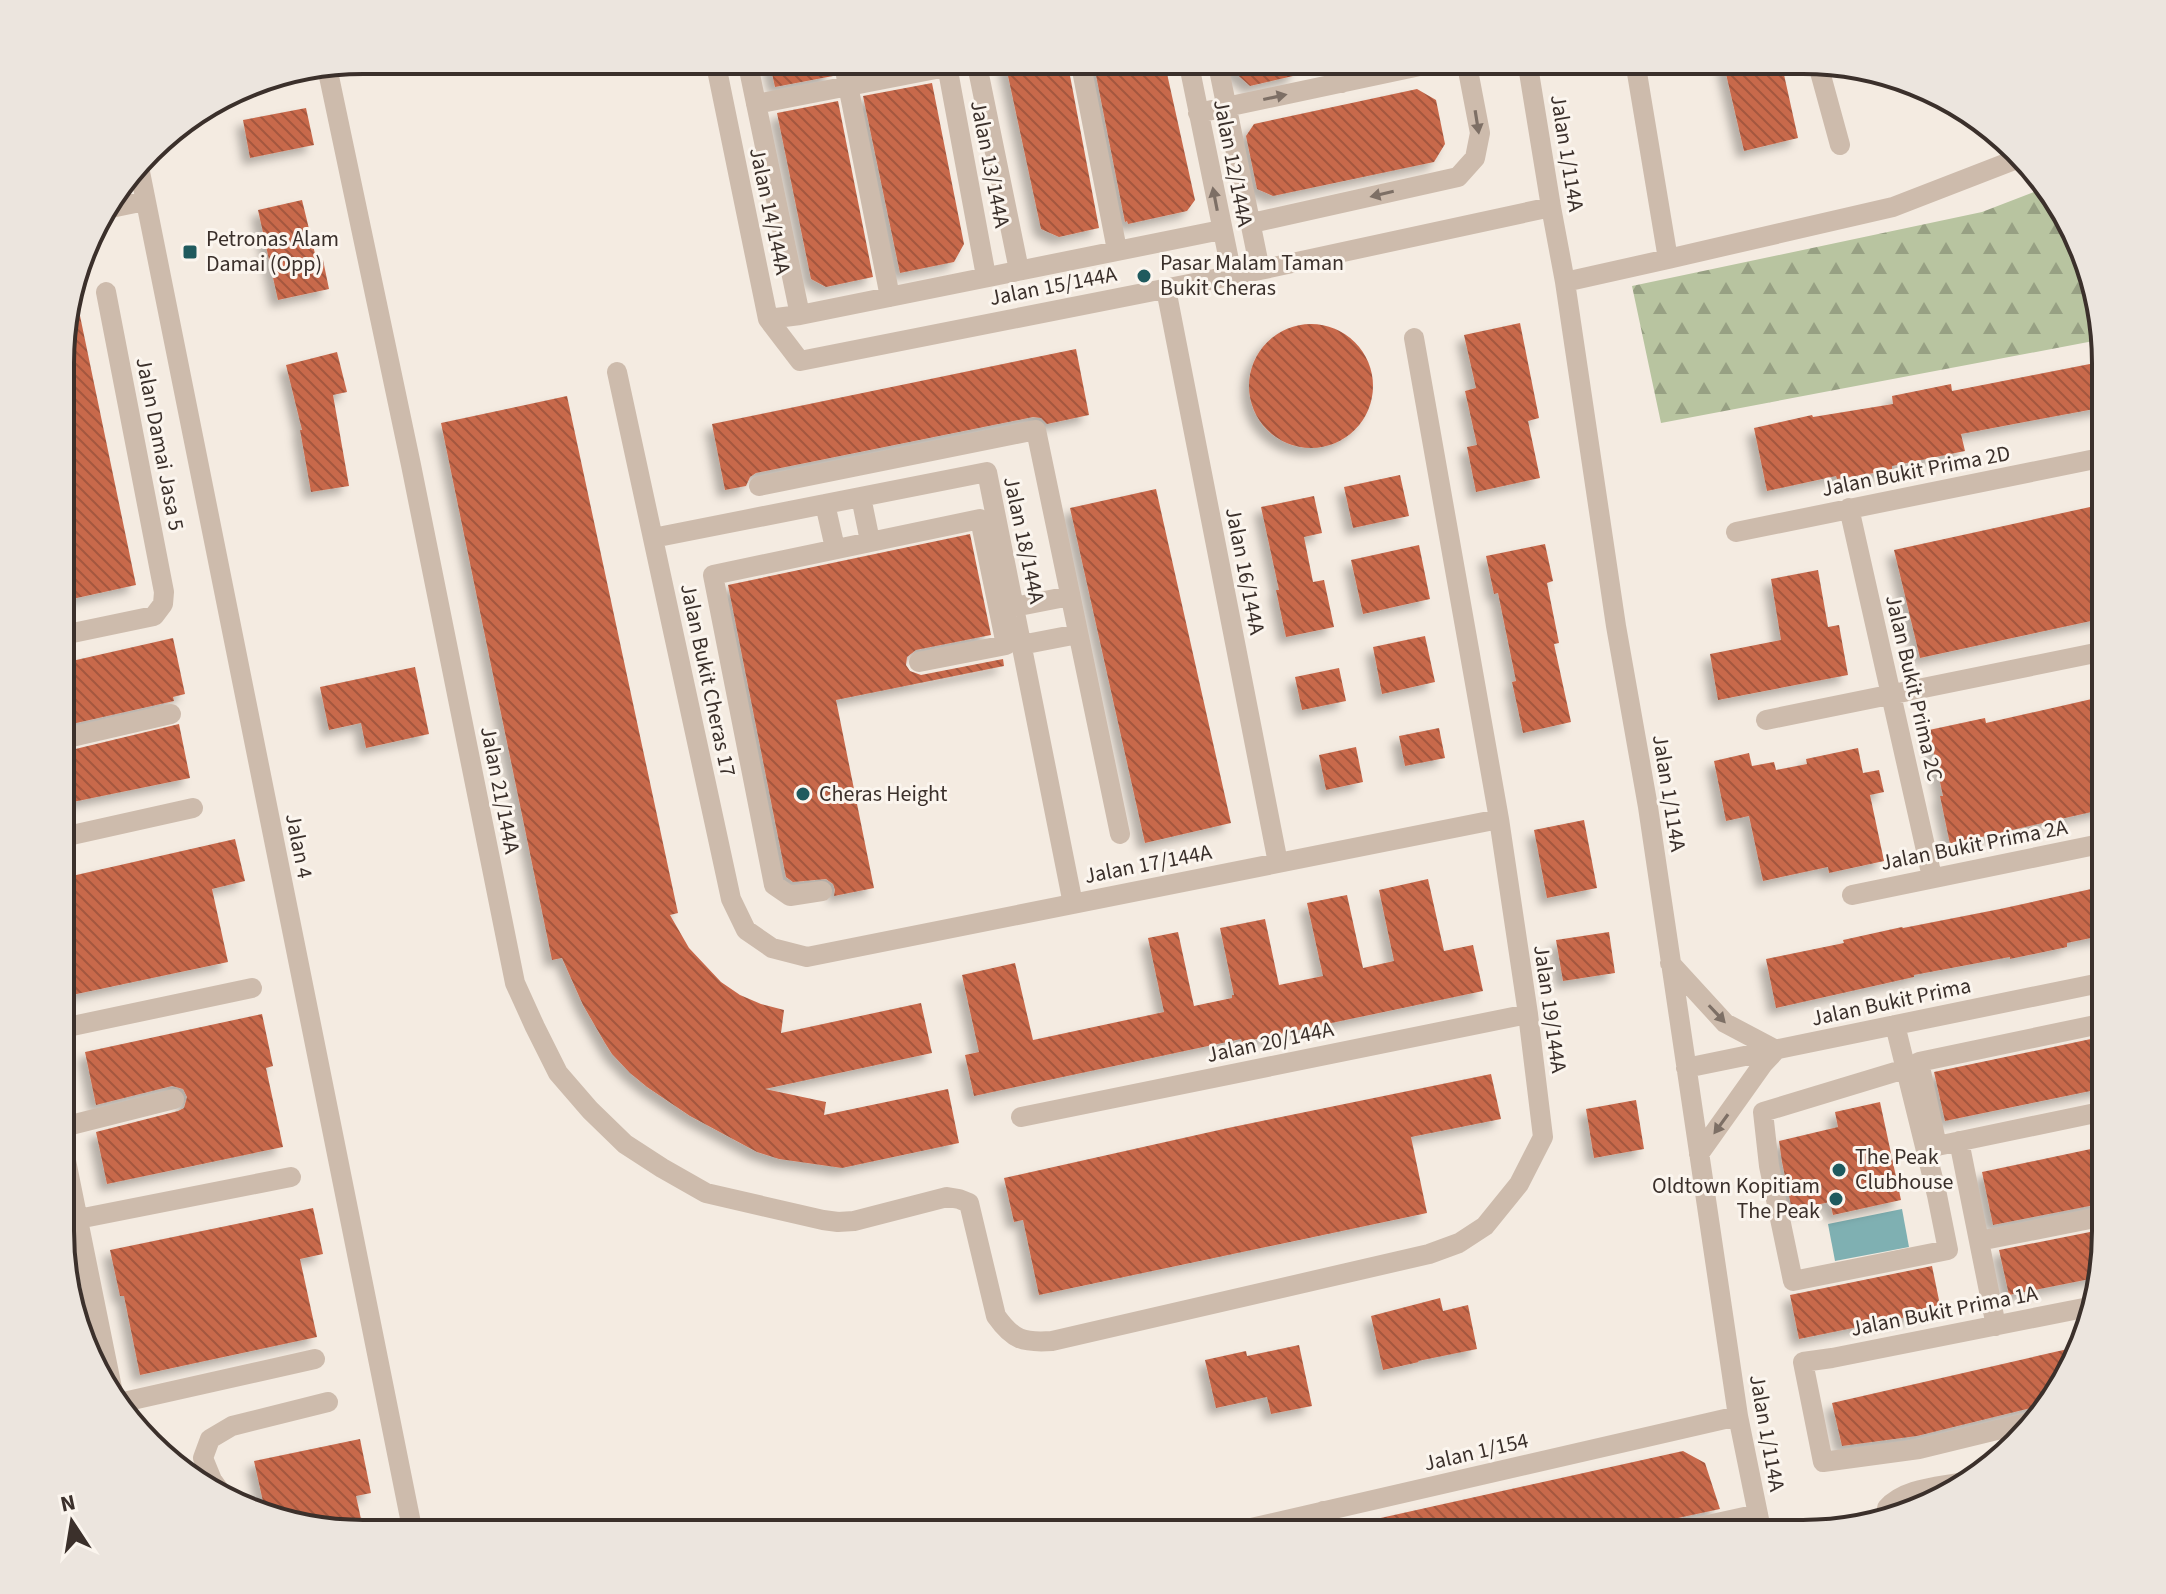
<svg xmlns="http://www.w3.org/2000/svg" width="2166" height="1594" font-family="'Source Sans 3',sans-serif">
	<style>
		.forest { fill: url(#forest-firs) }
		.park { fill: url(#park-crowns) }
		.water { fill: #7fb0b2 }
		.building { fill: url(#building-back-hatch); filter: url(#shadow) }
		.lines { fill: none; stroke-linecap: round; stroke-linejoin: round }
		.minor { stroke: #cdbbac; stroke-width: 20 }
		.oneway { fill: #7d6f65 }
		.poi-dot { fill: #1f5a5e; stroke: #fbf5ee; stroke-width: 3 }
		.labels { text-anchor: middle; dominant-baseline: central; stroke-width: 6; stroke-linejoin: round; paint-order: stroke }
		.street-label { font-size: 22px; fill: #3b302b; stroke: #fbf5ee }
		.poi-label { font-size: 22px; fill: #3b302b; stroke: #fbf5ee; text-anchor: start }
		.rim { fill: none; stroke: #3b302b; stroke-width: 4 }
	</style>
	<defs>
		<pattern id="forest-firs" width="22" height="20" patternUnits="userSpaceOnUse" patternTransform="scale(2)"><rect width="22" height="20" fill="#b8c4a0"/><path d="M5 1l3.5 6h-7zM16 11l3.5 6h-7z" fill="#97a083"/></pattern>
		<pattern id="park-crowns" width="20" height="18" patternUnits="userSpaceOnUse" patternTransform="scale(2)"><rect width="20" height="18" fill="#b8c4a0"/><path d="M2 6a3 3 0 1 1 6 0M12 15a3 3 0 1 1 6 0" fill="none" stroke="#97a083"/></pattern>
		<pattern id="building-back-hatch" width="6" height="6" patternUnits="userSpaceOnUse" patternTransform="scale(2)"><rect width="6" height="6" fill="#c8694b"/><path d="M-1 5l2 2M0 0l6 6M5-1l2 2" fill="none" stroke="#a4573f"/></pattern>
		<filter id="shadow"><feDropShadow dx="-7" dy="7" stdDeviation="4" flood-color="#0004"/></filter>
	</defs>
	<rect width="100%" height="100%" fill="#f4ebe1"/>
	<path class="forest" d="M2042 189 2075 229 2104 339 1661 423 1632 286 1982 212Z"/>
	<path class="park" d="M63 1217 95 1367 63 1270Z"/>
	<path class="water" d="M1902 1209 1909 1247 1835 1261 1828 1224Z"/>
	<path class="building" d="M769 60H830L833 76 775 87Z
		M856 60H913L858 71Z
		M1014 60H1067L1099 228 1059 237 1041 229 1005 62Z
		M1093 60H1164L1195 200 1187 211 1128 224 1127 221 1125 222Z
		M1230 60H1301L1293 76 1250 86 1232 70Z
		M1723 61H1781L1798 138 1744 151Z
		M932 83 964 244 954 262 900 273 863 96Z
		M1417 89 1436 100 1445 144 1434 162 1273 196 1257 189 1246 136 1254 124Z
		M838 101 873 277 826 287 811 279 777 113Z
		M306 108 314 145 250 158 243 120Z
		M302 200 317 262 323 260 329 289 278 300 258 210Z
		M74 287 136 585 63 601V324Z
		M1520 323 1539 418 1528 421 1540 478 1476 492 1467 447 1477 445 1465 391 1476 388 1464 335Z
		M1249 386a62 62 0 1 1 124 0a62 62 0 1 1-124 0Z
		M1076 349 1089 415 1047 424 1041 418 1033 417 756 473 750 477 746 486 725 490 712 424Z
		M337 352 347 392 333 395 349 486 311 492 300 430H302L286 365Z
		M2100 362 2105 392V407L1961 434 1965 451 1892 466V470L1837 479 1836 476 1767 491 1754 428 1812 415 1813 417 1893 404 1892 396 1951 384 1952 391Z
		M567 396 678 913 670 915 689 948 721 982 740 995 761 1004 784 1010 781 1033 921 1003 932 1053 765 1089 826 1102 824 1115 948 1089 959 1143 842 1168 779 1159 757 1152 690 1116 647 1087 630 1073 612 1054 605 1043 583 1005 562 958 552 960 441 423Z
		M1400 475 1409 516 1353 528 1344 487Z
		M1156 489 1231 823 1145 843 1070 508Z
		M1314 496 1322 533 1304 537 1313 582 1324 580 1334 627 1286 637 1276 590H1279L1261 507Z
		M2090 507 2102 565 2105 564V618L1920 658 1894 550Z
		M970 534 991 635 916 650 907 657 906 665 910 671 921 675 1003 659 1004 666 836 700 874 888 834 896 835 890 833 884 826 879 793 882 786 877 728 585Z
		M1545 544 1553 581 1547 583 1559 643 1554 644 1571 722 1523 733 1512 682 1516 681 1498 593 1494 594 1486 556Z
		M1419 545 1430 599 1363 614 1351 560Z
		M1818 570 1828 627 1839 625 1848 675 1718 700 1710 654 1781 640 1771 579Z
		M1425 636 1435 682 1382 694 1373 647Z
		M173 638 185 694 173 697 174 701 63 726V663Z
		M415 667 429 734 366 748 361 723 329 730 320 687Z
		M1339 668 1346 701 1302 710 1295 677Z
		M2105 696V809L1950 844 1940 796H1943L1929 730 1985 718 1986 723Z
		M179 724 190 778 63 804V752Z
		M1439 728 1445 758 1405 766 1399 736Z
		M1356 747 1363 782 1326 790 1319 755Z
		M1858 748 1863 773 1879 770 1884 792 1870 795 1884 861 1829 873 1828 867 1763 881 1749 816 1726 821 1714 761 1749 753 1752 766 1774 762 1776 770 1807 764 1806 759Z
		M1584 820 1597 888 1547 898 1534 830Z
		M235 839 245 881 212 889 228 962 72 995 63 951V939L69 938 63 908V878Z
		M1428 879 1444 951 1473 945 1483 991 1242 1042 1241 1039 974 1096 965 1055 979 1052 962 975 1015 963 1033 1040 1164 1012 1148 938 1178 932 1194 1006 1232 998V995H1234L1220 928 1265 919 1279 985 1323 976 1307 903 1347 895 1363 968 1394 961 1379 890Z
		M2105 886V935L2067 943V947L2010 959V957L1914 975V977L1776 1008 1766 959 1844 943 1843 940 1902 927 1903 928 2000 909Z
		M1609 932 1615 973 1563 981 1556 940Z
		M262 1014 273 1066 266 1068 283 1147 107 1184 96 1132 178 1111 184 1108 187 1097 183 1089 172 1086 96 1105 85 1052Z
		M2105 1036V1088L1945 1121 1934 1072Z
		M1491 1074 1501 1119 1411 1137 1427 1213 1039 1295 1023 1220 1014 1222 1004 1178 1228 1128Z
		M1636 1100 1644 1149 1594 1158 1586 1109Z
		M1880 1102 1901 1200 1833 1215 1830 1202 1792 1210 1782 1162 1779 1141 1838 1127 1835 1112Z
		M2105 1146V1203L1993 1225 1982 1172Z
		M313 1208 323 1254 300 1259 317 1337 140 1375 124 1296H120L110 1250Z
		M2105 1229V1250L2100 1277 2009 1295 1999 1250Z
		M1932 1266 1941 1310 1799 1339 1790 1295Z
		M1440 1298 1443 1311 1468 1305 1477 1349 1418 1361 1419 1362 1383 1370 1371 1316Z
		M1299 1345 1312 1406 1271 1414 1267 1397 1216 1408 1205 1360 1246 1351 1247 1356Z
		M2081 1346 2047 1408 2035 1407 1917 1436 1842 1446 1832 1403Z
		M360 1439 371 1493 356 1496 364 1533H344L266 1515 254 1461Z
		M1683 1451 1705 1463 1720 1509 1664 1521 1658 1525 1655 1530 1639 1534H1341L1340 1527Z"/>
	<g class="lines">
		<path class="minor" d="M715 60 768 319 800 361 1260 270 1551 207
			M747 60 800 315
			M843 60 890 297
			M946 60 986 276
			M976 60 1019 270
			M1080 60 1117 250
			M1188 60 1232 275
			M1217 60 1260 270
			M1337 60 1342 83
			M1527 60 1551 207 1565 282 1616 626 1648 807 1738 1416 1762 1534
			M1635 61 1668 259 1893 207 2017 159
			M1817 61 1840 145
			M327 67 411 465 515 983 535 1027 558 1073 590 1110 625 1144 662 1168 706 1193 823 1220 838 1222 854 1221 947 1197 959 1199 969 1203 996 1316C1013 1340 1023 1343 1052 1341L1429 1254 1459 1243 1485 1226 1519 1184 1543 1137 1528 1014 1499 819 1414 338
			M756 104 982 60
			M1198 113 1448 60
			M139 167 413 1533
			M106 209 145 201
			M1252 223 1458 177 1475 158 1480 133 1466 60
			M1565 282 1668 259
			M1166 289 1278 863
			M768 319 800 315 1221 230
			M617 372 731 899 746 930 772 948 807 957 1499 819
			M759 486 1036 430 1120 834
			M861 497 870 541
			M825 504 835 548
			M1849 508 1932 877
			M1736 532 2105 457
			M653 538 987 472 1073 904
			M1014 607 1070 596
			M63 635 154 616 163 604 164 592 106 292
			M1021 645 1078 634
			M1766 720 2105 651
			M63 739 171 714
			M63 837 193 808
			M822 891 790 896 774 885 713 575 980 519 1006 645 919 662
			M1852 895 2105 843
			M1670 963 1725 1023 1776 1050
			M2105 1023 1919 1062 1937 1146 2105 1111
			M1895 1025 1937 1195 1948 1250 1793 1281 1769 1166 1763 1112 1905 1069
			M63 1028 252 988
			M1686 1068 2105 982
			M1021 1117 1528 1014
			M63 1127 174 1099
			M1959 1141 1996 1326
			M63 1146 114 1398
			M1699 1154 1763 1064 1776 1050
			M63 1222 291 1177
			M1979 1241 2105 1216
			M119 1403 315 1359
			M2038 1420 1919 1449 1823 1462 1803 1362 1832 1358 2094 1306
			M224 1497 212 1480 203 1458 210 1439 232 1426 328 1402
			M1323 1511 1328 1534
			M1888 1514 1887 1508C1904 1488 1939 1487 1963 1482
			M1225 1534 1738 1416
			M1667 1534 1758 1514"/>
	</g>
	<defs><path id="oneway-solid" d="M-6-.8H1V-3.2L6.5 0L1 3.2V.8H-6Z" transform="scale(2)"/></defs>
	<g class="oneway">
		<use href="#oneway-solid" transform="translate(1275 97) rotate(-12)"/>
		<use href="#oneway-solid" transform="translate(1477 122) rotate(81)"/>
		<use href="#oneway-solid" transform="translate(1382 194) rotate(167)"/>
		<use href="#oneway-solid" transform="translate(1215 199) rotate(-101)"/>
		<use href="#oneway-solid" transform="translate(1717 1014) rotate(47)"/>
		<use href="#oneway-solid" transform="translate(1721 1124) rotate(126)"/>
	</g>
	<g class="poi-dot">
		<rect x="182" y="244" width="16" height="16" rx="4"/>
		<circle cx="1144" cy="276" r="8"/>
		<circle cx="803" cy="794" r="8"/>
		<circle cx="1839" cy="1170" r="8"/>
		<circle cx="1836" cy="1199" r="8"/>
	</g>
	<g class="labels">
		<g class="street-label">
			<text transform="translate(1567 153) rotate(81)">Jalan 1/114A</text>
			<text transform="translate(1233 163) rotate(79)">Jalan 12/144A</text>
			<text transform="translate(990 164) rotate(79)">Jalan 13/144A</text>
			<text transform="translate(770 211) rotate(78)">Jalan 14/144A</text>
			<text transform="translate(1053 286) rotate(-11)">Jalan 15/144A</text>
			<text transform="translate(160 444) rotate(79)">Jalan Damai Jasa 5</text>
			<text transform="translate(1916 471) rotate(-11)">Jalan Bukit Prima 2D</text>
			<text transform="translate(1024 540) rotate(78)">Jalan 18/144A</text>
			<text transform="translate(1245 571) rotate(79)">Jalan 16/144A</text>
			<text transform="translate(708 680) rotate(78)">Jalan Bukit Cheras 17</text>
			<text transform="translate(1914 688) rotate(77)">Jalan Bukit Prima 2C</text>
			<text transform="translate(500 790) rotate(79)">Jalan 21/144A</text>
			<text transform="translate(1669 793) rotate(81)">Jalan 1/114A</text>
			<text transform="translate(1974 845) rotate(-11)">Jalan Bukit Prima 2A</text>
			<text transform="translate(299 846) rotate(79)">Jalan 4</text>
			<text transform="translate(1148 864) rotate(-11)">Jalan 17/144A</text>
			<text transform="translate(1891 1002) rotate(-12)">Jalan Bukit Prima</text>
			<text transform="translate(1550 1009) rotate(82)">Jalan 19/144A</text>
			<text transform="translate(1270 1042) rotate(-12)">Jalan 20/144A</text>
			<text transform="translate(1944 1311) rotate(-11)">Jalan Bukit Prima 1A</text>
			<text transform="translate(1767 1433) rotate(80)">Jalan 1/114A</text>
			<text transform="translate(1476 1452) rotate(-13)">Jalan 1/154</text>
		</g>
		<g class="poi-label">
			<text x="206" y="239">Petronas Alam<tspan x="206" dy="25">Damai (Opp)</tspan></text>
			<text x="1160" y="263">Pasar Malam Taman<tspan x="1160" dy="25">Bukit Cheras</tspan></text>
			<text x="819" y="794">Cheras Height</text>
			<text x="1855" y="1157">The Peak<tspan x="1855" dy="25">Clubhouse</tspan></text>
			<text x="1820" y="1186" text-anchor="end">Oldtown Kopitiam<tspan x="1820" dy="25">The Peak</tspan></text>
		</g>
	</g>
	<path d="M0 0H2166V1594H0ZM363 74H1803A289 289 0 0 1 2092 363V1231A289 289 0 0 1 1803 1520H363A289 289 0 0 1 74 1231V363A289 289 0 0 1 363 74Z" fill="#ece5de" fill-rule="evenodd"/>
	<path class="rim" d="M363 74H1803A289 289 0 0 1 2092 363V1231A289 289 0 0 1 1803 1520H363A289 289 0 0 1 74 1231V363A289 289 0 0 1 363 74Z"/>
	<g transform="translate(72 1522) rotate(348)" stroke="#fbf5ee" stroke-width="6" paint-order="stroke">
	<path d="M0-6L14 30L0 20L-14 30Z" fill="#3b302b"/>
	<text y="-12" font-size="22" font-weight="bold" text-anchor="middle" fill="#3b302b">N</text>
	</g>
</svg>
